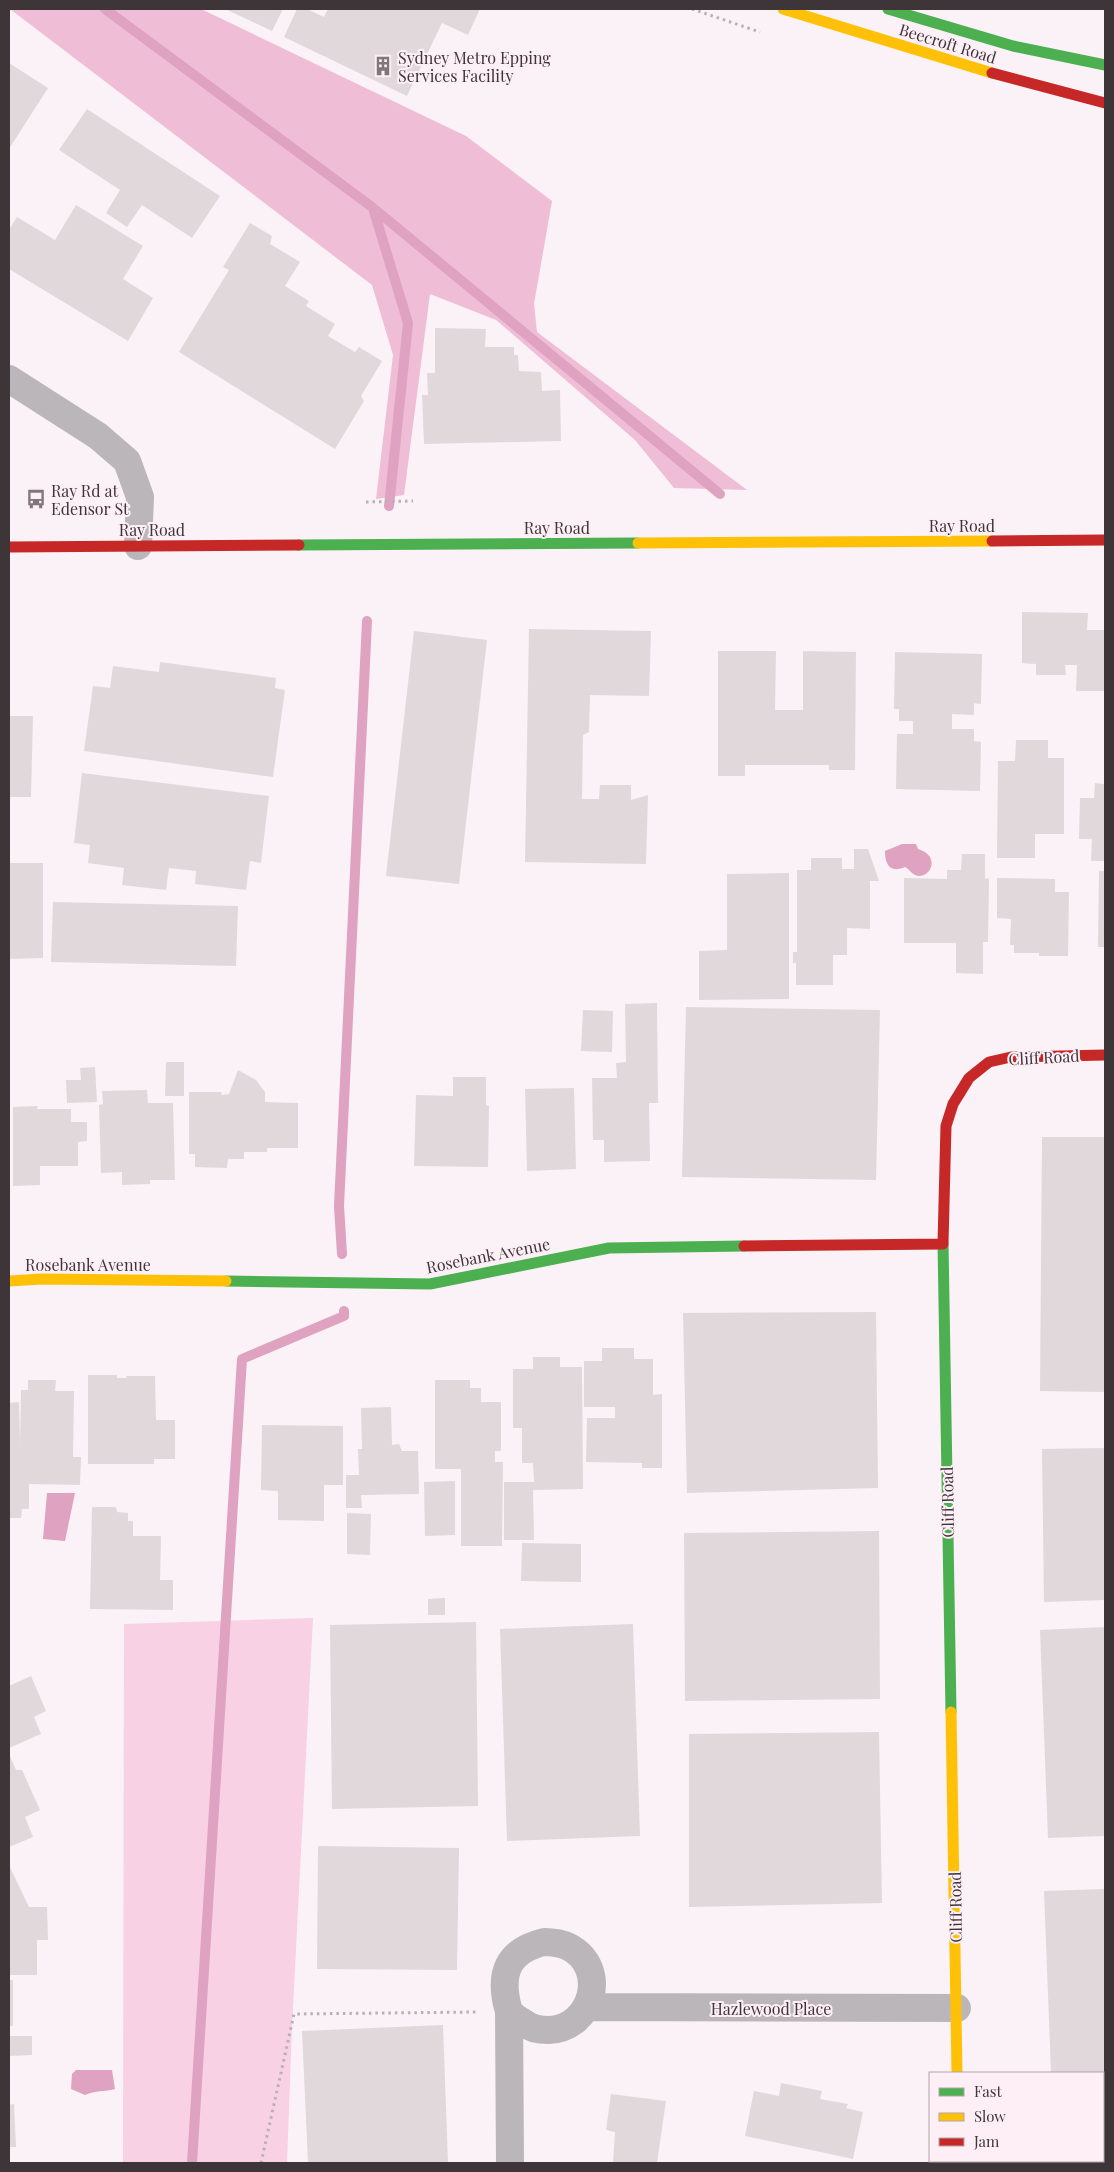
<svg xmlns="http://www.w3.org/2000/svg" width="1114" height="2172" font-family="'Playfair Display',serif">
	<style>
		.green { fill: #f8d1e4 }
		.forest { fill: #f0bdd6 }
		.water { fill: #dfa2c0 }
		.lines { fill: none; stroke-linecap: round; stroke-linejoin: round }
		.stream { stroke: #dfa2c0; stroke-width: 10 }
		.building { fill: #e1d8dc }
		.path { stroke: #b7b1b5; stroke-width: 3; stroke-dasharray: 2.5 4; stroke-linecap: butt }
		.street { stroke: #bbb6b9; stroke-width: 28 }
		.fast { stroke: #4caf50; stroke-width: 11 }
		.slow { stroke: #ffc107; stroke-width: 11 }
		.jam { stroke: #c62828; stroke-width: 11 }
		.labels { text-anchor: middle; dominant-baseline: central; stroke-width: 4; stroke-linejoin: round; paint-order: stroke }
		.street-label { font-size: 16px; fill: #3e3539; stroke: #fdeff5 }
		.poi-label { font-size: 16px; fill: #3e3539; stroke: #fdeff5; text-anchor: start }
	</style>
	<rect width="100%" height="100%" fill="#faf2f6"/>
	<path class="green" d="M313 1618 292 2027 287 2163H123L124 1624Z"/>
	<path class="forest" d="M10 9H201L466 136 552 201 534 304 537 332 747 490 674 488 635 440 496 320 430 294 404 495 376 499 393 355 372 285Z"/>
	<path class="water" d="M902 844H916L918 849C942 856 930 881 915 875 911 873 909 869 905 867 891 873 885 866 885 851Z
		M47 1493H75L65 1541 43 1539Z
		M76 2070H112L115 2089C104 2092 96 2090 85 2095L71 2089 72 2074Z"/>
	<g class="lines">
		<path class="stream" d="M105 9 372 207 720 494
			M373 208 408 323 389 506
			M342 1254 339 1206 367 621
			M192 2163 242 1359 344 1316V1311"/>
	</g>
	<path class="building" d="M225 9H283L272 31Z
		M297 9H307L324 17 328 9H480L468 35 442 23 407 96 284 37Z
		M9 63 48 88 9 149Z
		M87 109 220 196 192 238 142 205 127 227 106 213 120 190 59 150Z
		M76 205 143 246 123 279 153 298 128 341 9 269V230L17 217 55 240Z
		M250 223 272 236 270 244 300 262 285 286 309 301 306 306 335 324 328 336 355 352 359 347 382 361 361 396 364 401 335 449 179 352 229 270 223 267Z
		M435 328 486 329 485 347H514V355H518L519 371 541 372 542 391 560 390 561 441 424 444 422 395H428L427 373H435Z
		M1022 612 1088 613 1087 630H1105V691H1076L1077 665H1065L1066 675H1036V664L1022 663Z
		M529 629 651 631 649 696 590 695 589 732 583 735 582 799H599L600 785H631V800L648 795 646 864 525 862Z
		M414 631 487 640 459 884 386 876Z
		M718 651H776L775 710H803V651L856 652 855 770H829V765H745V776H718Z
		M895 652 982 654 981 704 974 703V715L952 714V729H974V741L981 742 980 791 896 789 897 734H913V721H899V709H894Z
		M160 662 276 678 275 688 285 690 273 777 84 751 93 686 110 688 113 666 159 672Z
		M9 716H33L31 797H9Z
		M1016 740H1048V758H1064V834H1035V858H997L998 761H1015Z
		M82 773 269 796 261 863 250 861 246 890 195 884 196 871 169 868 166 890 122 885 124 868 88 863 90 845 74 843Z
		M1095 783 1105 784V861H1091L1092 839H1079L1080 798H1094Z
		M854 849H868L879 881H870V929L847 928V955H833V985H796V963H793V952H797V870H811V858H842V869H854Z
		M962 854H985V879L989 878 988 942H983V974L956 973V943H904V878L947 879V870H961Z
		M9 863H43V958L9 959Z
		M1099 871H1105V947H1098Z
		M789 873V999L699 1000V951L727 950V874Z
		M997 878 1055 879V892H1069L1068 956H1039V953H1014V945H1010L1011 919 997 918Z
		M53 902 238 906 236 966 51 962Z
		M657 1003 658 1103H649L650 1161 604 1162V1140H593L592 1078H617L616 1063 626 1062 625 1004Z
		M686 1007 880 1010 876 1180 682 1177Z
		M583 1010 613 1011 612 1052 581 1051Z
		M166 1062H184V1096H165Z
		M95 1067 97 1102 67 1103 66 1080H81L80 1068Z
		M238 1070 256 1080 265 1092V1102L298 1103V1148H267V1152H244V1159H228L227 1168 195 1167V1154H189V1092H221L222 1095 229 1094Z
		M453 1077H486V1105L489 1106 488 1167 414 1166 416 1095 453 1096Z
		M574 1088 576 1169 527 1171 525 1089Z
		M147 1090 148 1103H173L175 1180H150V1184L122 1185V1172L101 1173 99 1105 103 1104 102 1091Z
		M38 1106 37 1109H71V1122H87V1141L78 1142V1166H40V1185L13 1186V1107Z
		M1042 1137H1105V1392L1040 1391Z
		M876 1312 878 1488 687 1493 683 1313Z
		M602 1348H634V1359H653V1395L662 1394V1468H642V1463L586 1462 587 1418H615V1407H584V1361H602Z
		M533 1357H560V1367H582L583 1489 533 1490 534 1540H504V1482H534L533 1463H522V1428H513V1369H533Z
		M88 1375H117V1378H126L127 1376H155L156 1420H175V1459H154V1464H88Z
		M28 1380H56L55 1391H74L73 1457H81L80 1485 29 1484V1509H22L21 1518H9V1403L19 1402 20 1445 21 1390H28Z
		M435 1380H470V1388H481V1402H501V1451H495V1462H503L502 1546H461V1469H435Z
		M391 1407 392 1445 399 1444 402 1451H418L419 1494 361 1495 362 1508H346V1475H359L358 1449H362L361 1408Z
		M262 1425 343 1426V1485H324V1521L278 1520V1491L261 1490Z
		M1105 1448V1600L1044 1602 1042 1449Z
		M455 1481V1535L425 1536 424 1482Z
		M92 1507H116L117 1512 128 1513V1521H133V1536H161L160 1580H173V1610L90 1609Z
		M347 1513 371 1514 370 1555 347 1554Z
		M879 1531 880 1699 685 1701 684 1533Z
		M522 1543 581 1544V1582L521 1581Z
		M445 1598V1615H428V1599Z
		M476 1622 478 1806 332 1809 330 1625Z
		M633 1624 640 1836 507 1841 500 1629Z
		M1105 1627V1836L1048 1838 1040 1630Z
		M31 1676 46 1711 34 1717 41 1734 9 1748V1686Z
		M879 1732 882 1903 689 1907V1734Z
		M9 1754 16 1770H22L40 1810 25 1817 33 1837 9 1847Z
		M318 1846 459 1848 457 1970 317 1969Z
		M9 1865 29 1907H47L48 1940H37V1975H9Z
		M1105 1889V2093H1103V2073H1051L1044 1891Z
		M9 1980H13V2026H9Z
		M443 2025 448 2163H308L302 2031Z
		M9 2036H32V2055L9 2056Z
		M781 2083 822 2091 820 2099 848 2104 846 2108 863 2112 853 2159 745 2136 754 2091 779 2096Z
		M611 2094 666 2101 657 2163H613L615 2132 606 2130Z
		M14 2104 16 2147H9V2105Z
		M1103 2138H1105V2163H1043L1042 2161H1103Z"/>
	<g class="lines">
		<path class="path" d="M692 9 760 32
			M366 502 413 501
			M261 2163 294 2014 476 2012"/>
		<path class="street" d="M9 379 98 436 127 461 140 497 138 546
			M544 1942C553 1942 561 1943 569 1947 609 1968 593 2028 549 2030 541 2030 531 2029 524 2023 518 2019 510 2015 508 2008 499 1974 507 1951 544 1942Z
			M586 2007 957 2008
			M509 2012 510 2163
			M958 2161V2163"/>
		<path class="fast" d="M888 9 1013 46 1105 65
			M299 545 638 543
			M943 1243 951 1712
			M226 1281 430 1284 609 1248 744 1246"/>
		<path class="slow" d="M783 9 992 73
			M638 543 992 541
			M9 1281 42 1279 226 1281
			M951 1712 957 2073"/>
		<path class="jam" d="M992 73 1105 103
			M992 541 1105 540
			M9 547 299 545
			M943 1243 946 1126 953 1104 969 1078 989 1062 1011 1057 1105 1055
			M744 1246 943 1244"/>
	</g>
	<defs>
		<symbol id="building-bare" viewBox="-9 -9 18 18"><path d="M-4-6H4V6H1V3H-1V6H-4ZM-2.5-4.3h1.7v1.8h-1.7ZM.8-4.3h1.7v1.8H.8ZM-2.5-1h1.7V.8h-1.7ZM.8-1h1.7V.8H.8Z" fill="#80777b" stroke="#fdeff5" stroke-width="2.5" paint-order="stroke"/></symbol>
		<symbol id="bus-bare" viewBox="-9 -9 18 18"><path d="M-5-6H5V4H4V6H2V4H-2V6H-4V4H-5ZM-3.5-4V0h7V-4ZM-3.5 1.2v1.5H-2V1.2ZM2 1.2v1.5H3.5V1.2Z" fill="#80777b" stroke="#fdeff5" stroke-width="2.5" paint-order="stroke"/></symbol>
	</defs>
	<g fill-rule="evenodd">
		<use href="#building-bare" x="369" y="52" width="28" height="28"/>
		<use href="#bus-bare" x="22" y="485" width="28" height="28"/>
	</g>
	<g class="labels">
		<g class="street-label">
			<text transform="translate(948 43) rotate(17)">Beecroft Road</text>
			<text x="962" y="525">Ray Road</text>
			<text x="557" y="527">Ray Road</text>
			<text x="152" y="529">Ray Road</text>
			<text transform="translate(1044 1057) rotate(-3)">Cliff Road</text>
			<text transform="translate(488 1255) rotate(-11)">Rosebank Avenue</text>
			<text x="88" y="1264">Rosebank Avenue</text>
			<text transform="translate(947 1502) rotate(-91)">Cliff Road</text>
			<text transform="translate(955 1907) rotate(-91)">Cliff Road</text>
			<text x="771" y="2008">Hazlewood Place</text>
		</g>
		<g class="poi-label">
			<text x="398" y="57">Sydney Metro Epping<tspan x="398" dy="18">Services Facility</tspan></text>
			<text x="51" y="490">Ray Rd at<tspan x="51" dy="18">Edensor St</tspan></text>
		</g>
	</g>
	<rect width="1114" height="2172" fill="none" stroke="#3e3539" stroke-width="20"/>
	<rect x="929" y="2072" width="175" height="90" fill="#fdeff5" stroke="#b1a5aa"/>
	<rect x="939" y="2088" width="25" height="8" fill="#4caf50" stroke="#b1a5aa"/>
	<text x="974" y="2097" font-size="15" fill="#3e3539">Fast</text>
	<rect x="939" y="2113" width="25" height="8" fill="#ffc107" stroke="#b1a5aa"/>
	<text x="974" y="2122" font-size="15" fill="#3e3539">Slow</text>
	<rect x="939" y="2138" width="25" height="8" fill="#c62828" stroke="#b1a5aa"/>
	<text x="974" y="2147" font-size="15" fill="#3e3539">Jam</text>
</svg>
